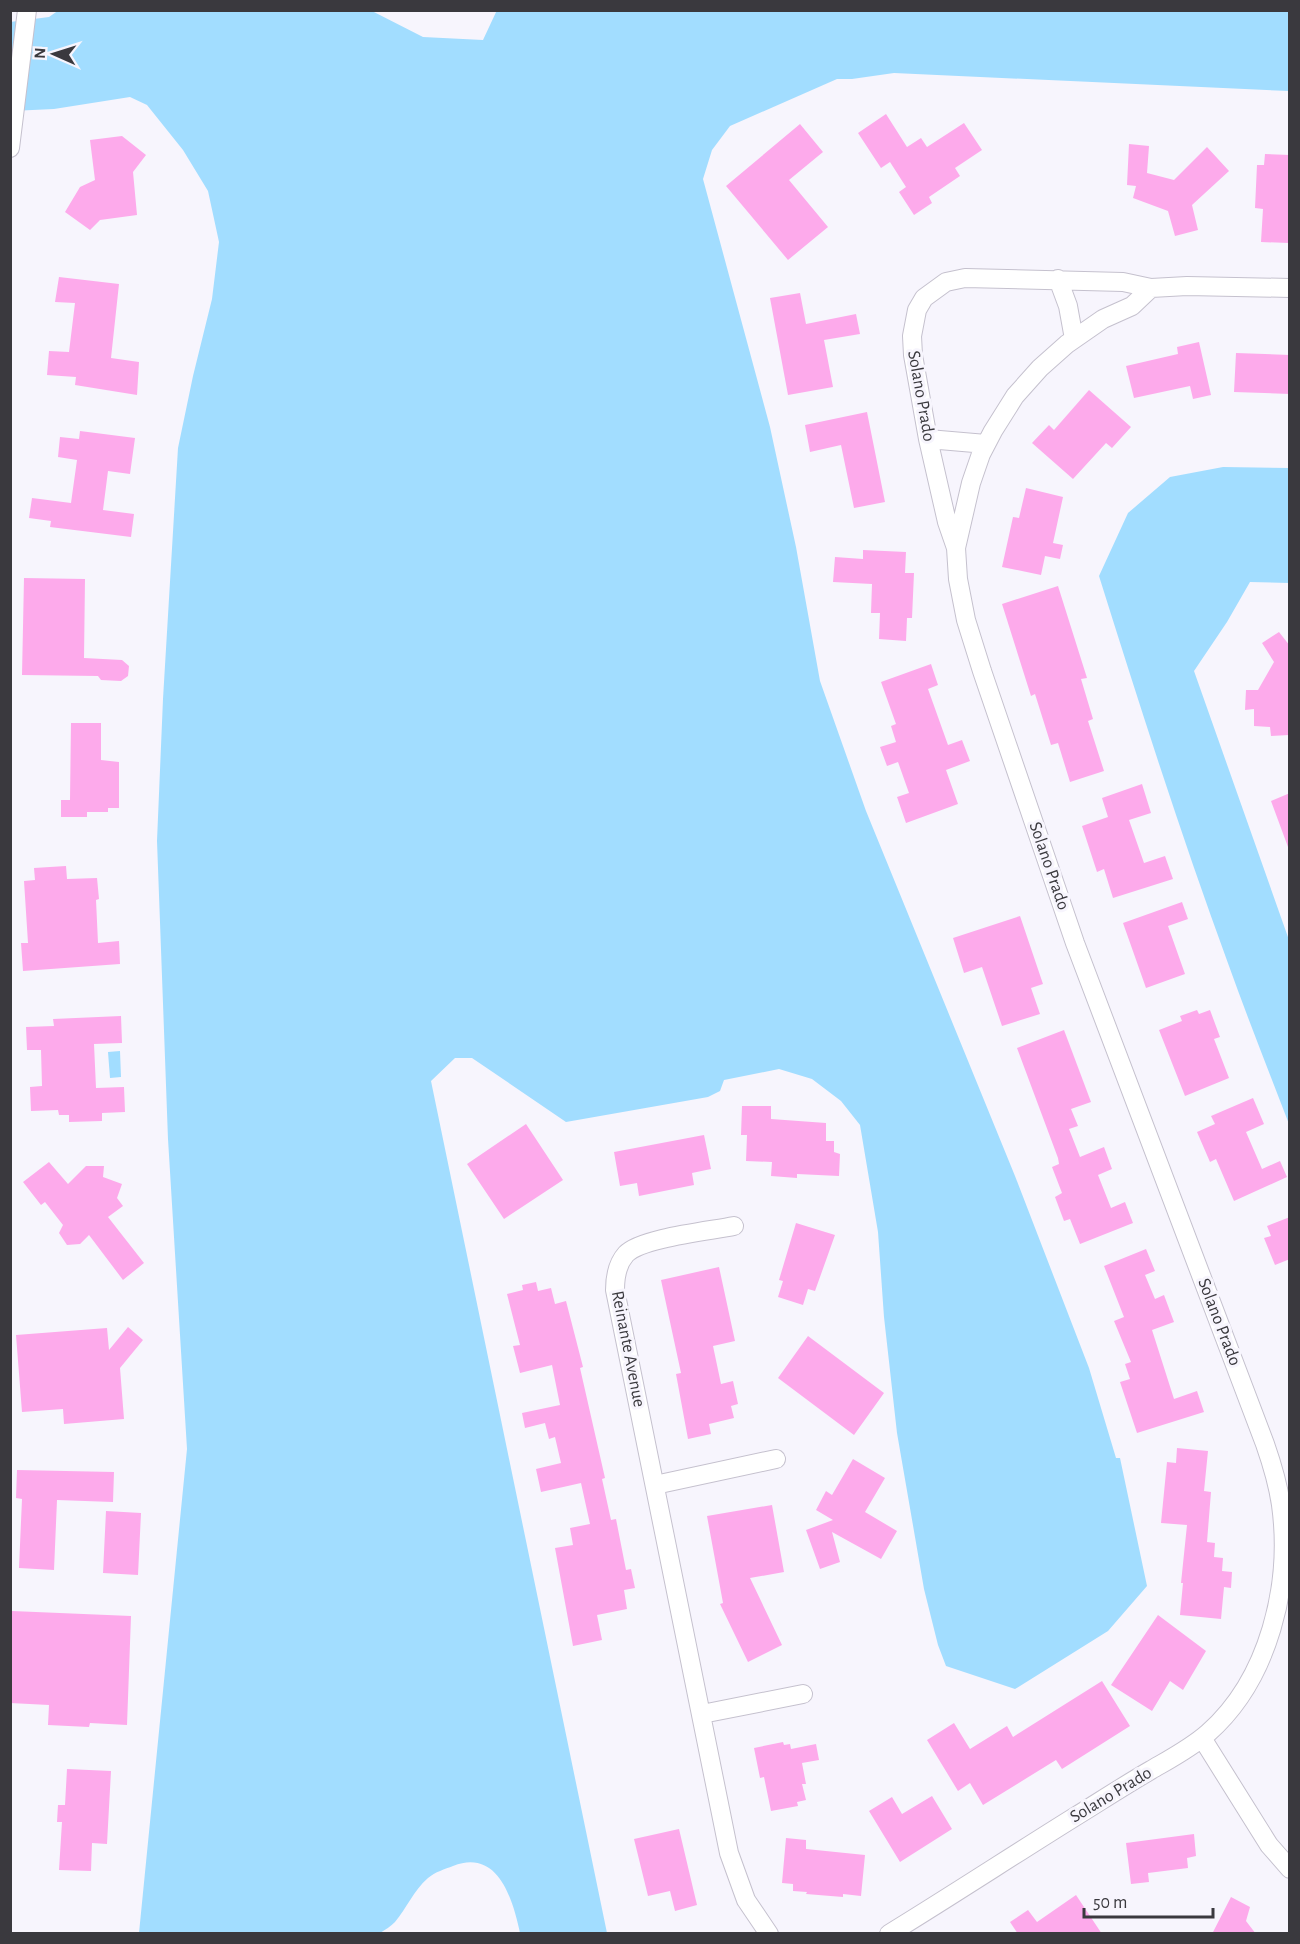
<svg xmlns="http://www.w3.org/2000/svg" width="1300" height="1944" font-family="'Alegreya Sans',sans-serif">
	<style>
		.water { fill: #a2ddff }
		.building { fill: #fdaaeb }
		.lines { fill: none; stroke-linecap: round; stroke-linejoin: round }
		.street-casing { stroke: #c5c1ce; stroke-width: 20 }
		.street { stroke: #fff; stroke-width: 18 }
		.labels { text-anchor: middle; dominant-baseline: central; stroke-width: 6; stroke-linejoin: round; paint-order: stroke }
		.street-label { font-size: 18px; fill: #3a393e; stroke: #f7f5fd }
	</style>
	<rect width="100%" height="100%" fill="#f7f5fd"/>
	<path class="water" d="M59 10H370L423 37 483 40 497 10 1289 11V91L894 73 852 79H837L730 126 712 150 703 179 770 427 796 547 820 681 866 811 1015 1176 1089 1368 1116 1458H1120L1147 1586 1108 1631 1015 1689 946 1666 938 1645 924 1589 897 1433 884 1317 878 1232 860 1125 841 1101 812 1079 779 1069 724 1080 720 1091 708 1097 566 1122 472 1058H455L431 1081 607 1933H520C513 1901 499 1848 453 1866 445 1869 435 1872 428 1878 413 1891 407 1908 395 1922 391 1926 385 1930 380 1933H139L187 1449 168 1139 157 841 163 699 178 448 193 376 212 299 219 242 208 191 183 150 147 105 130 97 54 109 11 111 10 22 49 17Z
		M1223 467 1289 468V583L1250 582 1227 622 1194 671 1289 940V1124C1269 1072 1248 1019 1229 966 1182 838 1140 707 1099 576L1128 513 1170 477Z
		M120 1051 121 1077 110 1078 108 1052Z"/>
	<path class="building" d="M886 114 907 147 921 138 927 147 964 123 982 150 955 168 960 176 929 197 932 203 914 215 899 192 906 187 890 162 881 168 858 133Z
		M800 124 823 152 789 180 828 227 788 260 726 186Z
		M122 136 146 155 133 172 137 215 100 220 90 230 65 212 80 187 95 180 90 140Z
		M1129 144 1149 146 1147 173 1174 180 1207 147 1229 171 1192 205 1198 230 1175 236 1168 211 1133 198 1136 186 1127 185Z
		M1265 154 1290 155 1289 243 1261 242 1263 209 1255 208 1257 165H1264Z
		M59 277 119 284 111 358 139 362 137 395 75 385 76 377 47 375 49 351 69 352 75 303 55 302Z
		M800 293 806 324 856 314 860 334 824 340 833 387 788 395 770 298Z
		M1199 342 1211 395 1193 399 1190 386 1134 398 1126 366 1178 354 1177 347Z
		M1236 353 1290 355V394L1234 392Z
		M1089 390 1131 427 1112 448 1106 443 1073 479 1032 443 1049 425 1054 430Z
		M867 412 885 502 854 508 841 445 810 452 805 425Z
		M80 431 135 438 130 474 108 471 103 510 134 514 131 537 50 527 51 521 29 518 32 498 71 503 77 460 58 457 60 437 79 439Z
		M1026 488 1063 497 1053 543 1063 545 1060 559 1045 556 1041 575 1002 567 1013 517 1019 518Z
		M863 550 906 552 905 573H914L912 618H907L906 641 879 639 880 613H871L872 584 833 582 835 557 863 559Z
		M24 578 85 579 84 658 122 660 129 666 128 676 121 681 101 680 98 676 22 675Z
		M1058 586 1087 678 1081 679 1093 719 1088 721 1104 771 1070 782 1058 743 1051 745 1035 694 1031 696 1002 604Z
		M1279 632 1290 646 1289 735 1271 736 1270 727 1254 726V709L1245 710 1246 690H1258L1274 662 1262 643Z
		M931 664 938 685 928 689 948 745 962 740 970 761 946 770 958 804 906 823 897 797 909 793 898 762 887 766 880 747 896 742 891 726 896 724 881 682Z
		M71 723H101V760L119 762V808H108V812H87V817H61V800H70Z
		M1142 784 1151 813 1129 820 1144 863 1165 856 1173 879 1113 898 1104 869 1097 872 1082 826 1108 817 1102 798Z
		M1290 793V847H1288L1271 801Z
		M66 866 67 879 97 878 99 899 96 900 98 943 119 941 120 964 23 971 21 943H28L24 881 35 880 34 868Z
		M1182 902 1188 919 1168 926 1185 974 1146 988 1123 923Z
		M1020 916 1043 984 1031 988 1040 1014 1002 1026 982 967 964 973 953 938Z
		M1197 1010 1199 1014 1210 1010 1220 1037 1214 1039 1229 1078 1185 1096 1159 1030 1182 1021 1180 1016Z
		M121 1016 122 1043 94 1044 96 1088 124 1087 125 1112 102 1113V1121L69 1122V1115H59L58 1110 31 1111 30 1087 42 1086 41 1050H27L26 1027 54 1026 53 1019Z
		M1064 1030 1091 1102 1071 1109 1078 1126 1069 1129 1080 1157 1104 1147 1112 1169 1098 1175 1111 1208 1125 1202 1133 1223 1080 1244 1070 1219 1064 1221 1055 1197 1062 1193 1052 1167 1059 1164 1058 1158 1017 1048Z
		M1253 1098 1264 1124 1246 1132 1262 1169 1280 1161 1287 1177 1234 1201 1216 1159 1210 1162 1197 1132 1215 1124 1211 1116Z
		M742 1106H771V1119L826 1123V1141H834V1152L840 1154 839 1176 797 1174V1178L771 1176 772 1162 746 1161 747 1135H741Z
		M526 1124 563 1180 504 1219 467 1164Z
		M704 1135 711 1169 692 1173 694 1185 639 1196 637 1183 620 1186 614 1152Z
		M49 1162 68 1184 86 1166H104L103 1177 122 1184 117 1198 123 1206 108 1217 144 1263 123 1280 89 1235 80 1244 67 1245 59 1233 63 1225 45 1202 41 1205 23 1182Z
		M1290 1217V1259L1275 1265 1264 1238 1271 1236 1267 1226Z
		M796 1223 835 1235 815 1291 808 1289 803 1305 778 1297 783 1281 779 1280Z
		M1146 1249 1155 1271 1145 1275 1155 1299 1164 1295 1174 1322 1152 1330 1174 1399 1197 1391 1204 1412 1137 1433 1120 1382 1130 1379 1125 1364 1131 1362 1114 1321 1124 1317 1104 1266Z
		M719 1267 735 1341 713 1346 721 1384 733 1381 738 1404 731 1406 734 1418 709 1424 711 1434 688 1439 676 1374 681 1373 661 1280Z
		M536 1282 538 1291 551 1288 555 1304 566 1301 583 1367 580 1368 605 1478 602 1479 611 1520 616 1519 626 1570 631 1569 635 1588 624 1590 627 1609 597 1615 602 1640 573 1646 555 1548 573 1545 570 1528 590 1524 581 1483 541 1492 536 1469 561 1463 555 1437 549 1439 545 1423 525 1428 522 1413 560 1405 552 1365 520 1373 513 1346 520 1345 507 1294 523 1290 522 1285Z
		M128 1327 143 1340 120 1368 124 1419 64 1424 63 1409 22 1412 16 1335 107 1328 109 1350Z
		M808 1336 884 1393 854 1435 778 1378Z
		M1177 1448 1208 1451 1204 1491 1211 1492 1207 1542 1215 1543 1214 1557 1223 1558 1222 1571 1232 1572 1231 1588 1224 1587 1221 1619 1180 1615 1183 1583H1181L1187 1525 1161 1523 1167 1462 1176 1463Z
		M853 1459 885 1478 865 1512 897 1531 881 1559 832 1532 840 1562 820 1569 806 1530 833 1520 816 1510 826 1491 832 1495Z
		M17 1470 114 1472 113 1502 57 1500 54 1570 19 1568 22 1499 16 1498Z
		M772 1505 784 1572 750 1578 782 1645 748 1662 720 1604 723 1603 707 1516Z
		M106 1511 141 1513 138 1575 103 1573Z
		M12 1611 131 1616 127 1725 90 1723 89 1727 48 1725 49 1705 10 1703Z
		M1158 1615 1206 1651 1183 1690 1170 1681 1152 1711 1111 1685Z
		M1102 1681 1130 1726 1062 1769 1056 1760 983 1805 970 1783 958 1791 927 1740 954 1723 970 1749 1007 1726 1013 1737Z
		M783 1742 784 1745 790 1744 791 1749 816 1744 819 1760 802 1763 806 1784H802L806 1800 797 1802 798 1806 771 1811 764 1777 760 1778 754 1748Z
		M67 1769 111 1771 107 1844 92 1843 91 1871 59 1870 62 1822H57L58 1805H65Z
		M932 1796 952 1829 900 1862 869 1811 892 1797 902 1814Z
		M679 1829 697 1905 675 1911 670 1891 648 1896 634 1839Z
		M1194 1834 1196 1856 1187 1858 1188 1868 1148 1873 1149 1882 1131 1884 1126 1843Z
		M786 1838 806 1840V1849L865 1855 861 1896 843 1894V1897L806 1894 807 1892 793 1891V1884L782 1883Z
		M1076 1895 1102 1934H1018L1010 1922 1028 1910 1037 1922Z
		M1231 1897 1250 1907 1246 1921 1256 1934H1212Z"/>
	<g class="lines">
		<defs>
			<path id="street" d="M10 148 27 10
				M1058 279 1068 306 1074 339
				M928 439 986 444
				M956 548 971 483 981 454 993 431 1015 396 1040 368 1067 344 1103 319 1132 306 1151 288
				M734 1226C709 1231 641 1238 626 1254 617 1264 615 1277 615 1290L729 1853 746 1900 769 1934
				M655 1485 776 1459
				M702 1714 803 1694
				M1202 1738 1269 1845 1290 1869
				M889 1934C951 1896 1012 1856 1073 1818 1099 1802 1125 1785 1151 1770 1170 1759 1191 1748 1208 1733 1269 1679 1292 1585 1281 1505 1278 1484 1272 1464 1265 1444L1075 943 982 671 966 620 958 579 956 548 947 522 928 439 913 355 912 336 917 310 924 298 946 282 965 278 1123 282 1151 288 1187 286 1290 288"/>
		</defs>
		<use href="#street" class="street-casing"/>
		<use href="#street" class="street"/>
	</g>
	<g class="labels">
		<g class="street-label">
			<text transform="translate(921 396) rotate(80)">Solano Prado</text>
			<text transform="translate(1049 866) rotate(71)">Solano Prado</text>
			<text transform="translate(1219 1322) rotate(69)">Solano Prado</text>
			<text transform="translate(628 1349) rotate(79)">Reinante Avenue</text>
			<text transform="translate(1111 1795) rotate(-31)">Solano Prado</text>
		</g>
	</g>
	<rect width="1300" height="1944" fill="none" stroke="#3a393e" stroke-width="24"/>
	<g transform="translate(54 54) rotate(273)" stroke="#f7f5fd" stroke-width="4.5" paint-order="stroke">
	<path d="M0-4.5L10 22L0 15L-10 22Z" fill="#3a393e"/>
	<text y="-9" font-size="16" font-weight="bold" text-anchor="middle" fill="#3a393e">N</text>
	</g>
	<path d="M1084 1908v9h129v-9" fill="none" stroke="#3a393e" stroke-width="3"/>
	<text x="1093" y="1908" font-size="18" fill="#3a393e" stroke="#f7f5fd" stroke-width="4.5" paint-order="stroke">50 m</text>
</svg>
